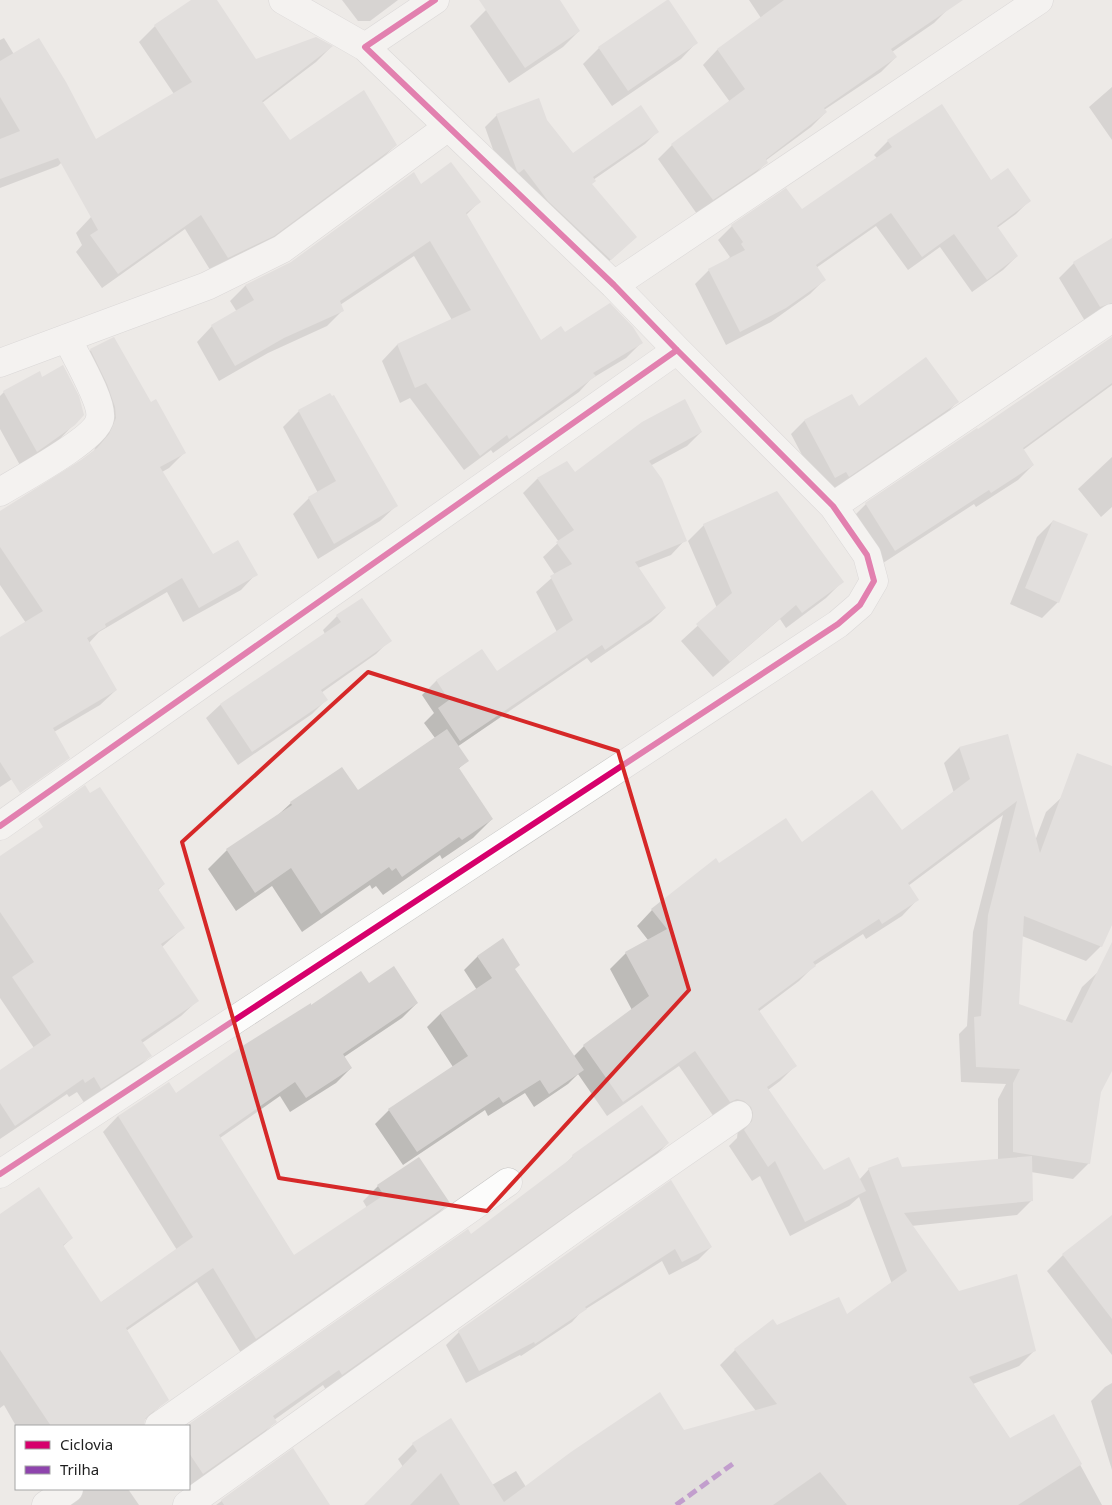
<svg xmlns="http://www.w3.org/2000/svg" width="1112" height="1505" font-family="'Noto Sans',sans-serif">
	<style>
		.shadow { fill: #0003; fill-rule: evenodd }
		.building { fill: #d5d2d0 }
		.lines { fill: none; stroke-linecap: round; stroke-linejoin: round }
		.minor-casing { stroke: #c5c4c3; stroke-width: 29 }
		.minor { stroke: #fcfcfb; stroke-width: 28 }
		.quiet { stroke: #8e44ad; stroke-width: 5; stroke-dasharray: 10 5; stroke-linecap: butt }
		.cycleway-casing { stroke: #fff; stroke-width: 9 }
		.cycleway { stroke: #d6006c; stroke-width: 6 }
		.marked { fill: none; stroke: #d62828; stroke-width: 4; stroke-linejoin: round }
	</style>
	<rect width="100%" height="100%" fill="#edeae7"/>
	<path class="shadow" d="M194 0H215L255 61 331 47 316 62 262 103 290 142 396 145 380 160 257 251 212 273 185 229 102 288 76 252 82 245 76 233 91 217 133 193 174 94 139 42 155 26Z
		M342 0H398L370 21H358Z
		M500 0H558L579 31 563 47 509 83 470 26 486 10Z
		M749 0H943L949 8 934 23 892 52 896 57 881 72 824 110 826 112 811 127 765 161 766 163 752 177 697 214 658 159 672 145 730 102 703 65 717 50 761 18Z
		M4 38 73 151 58 166 0 188V40Z
		M696 43 681 59 612 106 583 64 599 48Z
		M1112 87V140L1089 107Z
		M497 115 546 120 573 154 657 132 645 144 593 180 590 185 636 237 597 272 505 183 485 127Z
		M888 141 990 182 1030 200 1016 214 997 228 1017 256 1003 270 972 292 940 247 908 270 876 226 816 268 824 280 810 294 771 322 726 345 695 284 709 270 729 260 728 259 730 257 718 240 732 226 786 190 801 211 877 158 874 155Z
		M421 185 479 202 466 215 541 342 564 334 641 343 626 358 591 379 579 392 493 453 491 450 464 470 410 398 400 403 382 361 397 345 452 320 414 256 340 305 343 310 327 326 268 353 219 381 197 342 212 326 237 312 230 301 245 286 292 263Z
		M1112 239V330L1085 321 1059 278 1074 263Z
		M1112 338V385L1023 450 1033 465 1018 480 976 507 974 504 880 565 851 519 866 504 978 431Z
		M91 350 150 404 184 453 169 468 162 472 213 556 256 574 241 590 183 622 167 592 99 632 89 643 116 690 100 705 54 732 44 758 0 787V638L26 623 0 585V513L82 461 94 451 101 434 76 365Z
		M4 392 74 424 58 441 21 467 0 429V396Z
		M957 402 944 416 835 489 832 485 821 491 791 434 804 421 858 408Z
		M299 411 396 506 380 521 318 559 293 514 309 498 318 493 283 427Z
		M701 432 687 446 650 466 685 540 671 555 638 568 665 608 651 622 591 663 587 658 457 747 467 761 458 769 492 819 473 838 442 859 440 855 383 895 376 886 372 889 370 885 302 932 272 886 236 911 208 869 227 850 278 815 291 803 358 792 435 738 424 723 434 713 422 695 436 681 482 650 497 673 557 632 536 592 555 575 543 557 559 542 523 493 537 479 575 473Z
		M1112 457V507L1101 517 1078 489Z
		M1053 521 1058 602 1042 618 1010 604 1037 537Z
		M704 525 842 582 826 598 786 628 780 619 713 677 681 641 717 608 688 541Z
		M337 616 390 640 376 654 321 693 326 700 312 714 238 765 206 718 220 705 325 634 323 630Z
		M1007 735 1035 841 1046 812 1062 797 1112 833V922L1101 946 1086 961 1022 936 1017 1005 1065 1022 1082 987 1098 972 1112 979V1069L1100 1092 1089 1163 1073 1179 1031 1172 1032 1200 1017 1215 911 1226 958 1292 1034 1351 1019 1366 973 1384 1010 1439 1053 1415 1102 1505H365L403 1467 398 1459 413 1444 492 1485 516 1471 526 1487 684 1431 756 1411 720 1365 735 1350 777 1327 847 1316 892 1284 859 1197 849 1206 790 1236 760 1176 752 1181 729 1146 737 1138 738 1129 714 1117 679 1066 607 1116 578 1074 568 1084 534 1107 525 1093 488 1116 485 1110 403 1165 375 1124 389 1110 453 1067 427 1027 441 1013 477 990 464 970 478 956 514 970 573 1057 584 1046 632 1010 610 969 626 953 648 940 637 926 652 910 719 865 801 843 902 832 954 793 944 763 959 748ZM1003 815 973 932 967 1026 959 1034 961 1082 1006 1084 998 1099V1160L902 1169H869L859 1180 823 1171 768 1090 780 1081 795 1066 758 1012 799 981 815 965 863 934 866 939 902 916 917 900 908 886Z
		M0 858 164 884 158 890 183 928 162 947 197 1001 181 1016 142 1043 150 1056 135 1071 85 1104 77 1092 69 1097 67 1094 0 1139V1072L34 1048 0 998Z
		M368 985 417 1003 402 1018 344 1057 351 1068 336 1083 290 1112 280 1096 220 1138 294 1256 367 1208 363 1201 378 1186 449 1203 434 1218 241 1353 197 1282 126 1331 167 1400 138 1426H16L4 1405 0 1408V1215L72 1238 62 1247 100 1303 177 1250 103 1132 118 1116 176 1094 311 1006Z
		M668 1143 652 1159 326 1390 323 1385 274 1420 275 1422 259 1438 189 1488 188 1426 468 1231 471 1236 562 1167 573 1156Z
		M671 1182 711 1247 698 1260 669 1275 662 1261 581 1312 572 1322 521 1356 520 1355 466 1383 446 1345 459 1332Z
		M1103 1223 1112 1234V1355L1047 1271 1063 1255Z
		M1112 1383V1470L1091 1401 1105 1387Z
		M293 1450 329 1505H216Z
		M56 1489H128L139 1505H70Z"/>
	<path class="building" d="M191 0H217L256 59 316 37 333 46 262 101 290 140 364 90 397 145 274 236 228 258 201 215 118 274 90 235 98 230 58 158 0 179V139L20 131 0 97V61L39 38 66 82 96 139 192 82 154 25Z
		M479 0H560L580 31 525 68Z
		M667 0H669L698 43 628 91 598 47Z
		M784 0H963L891 49 897 57 824 108 827 112 766 159 768 163 713 200 671 144 745 89 717 49Z
		M539 98 547 120 573 153 641 105 659 132 593 177 596 181 592 184 637 237 611 260 548 201 524 169 519 173 517 171 496 114Z
		M942 104 991 180 1008 168 1031 201 997 226 1018 256 987 280 954 234 922 257 891 213 816 265 826 280 786 308 740 332 708 269 745 250 741 244 743 242 731 225 786 188 802 209 892 147 887 140Z
		M451 162 481 202 466 213 541 340 561 326 565 332 610 303 633 327 643 343 593 373 596 376 509 439 507 435 480 456 426 383 415 388 397 344 471 310 430 241 340 301 344 311 284 338 235 366 211 325 254 300 245 285 291 262 414 172 421 184Z
		M1112 238V303L1100 307 1073 262Z
		M114 337 151 402 156 399 186 453 160 467 213 554 238 540 258 575 199 608 182 578 105 624 106 627 87 638 117 690 53 728 70 758 20 793 0 762V637L43 611 0 547V511L81 460 97 448 109 434 116 418 115 407 107 384 90 349Z
		M1112 337V383L1023 448 1034 465 991 493 989 490 895 551 865 503 977 428 978 429Z
		M926 357 959 402 849 477 846 472 835 478 804 420 852 394 859 406Z
		M63 365 79 396 84 415 75 425 37 452 3 391 40 371 42 377Z
		M330 393 332 396 334 395 398 506 334 544 308 497 336 481 298 410Z
		M685 399 702 432 649 461 662 479 687 541 635 562 666 608 605 650 602 645 460 741 438 708 449 700 436 680 482 649 497 671 573 620 550 576 572 564 556 542 574 530 537 478 567 461 575 472 642 422Z
		M777 491 844 582 802 613 796 605 730 662 696 624 732 593 703 524Z
		M1053 520 1088 534 1059 603 1025 588Z
		M362 598 392 641 321 690 328 700 252 752 220 704 341 622 336 615Z
		M447 729 469 761 459 768 493 819 462 840 459 837 402 877 396 868 392 871 389 867 321 914 291 868 255 893 226 849 292 805 290 802 342 767 358 790Z
		M1008 734 1040 853 1077 753 1112 766V925L1102 947 1024 916 1019 1004 1072 1023 1112 942V1071L1101 1092 1090 1164 1013 1152V1083L1020 1069 976 1067 974 1017 981 1016 988 915 1017 801 908 883 919 900 882 924 879 919 813 962 816 966 758 1009 797 1066 767 1087 824 1170 849 1157 866 1191 805 1222 775 1161 768 1167 744 1130 752 1121 753 1113 751 1107 744 1101 737 1099 730 1102 695 1051 623 1102 583 1045 649 996 625 952 667 929 651 909 716 858 719 863 786 818 802 842 872 790 902 830 970 779 959 747Z
		M85 785 90 793 100 787 165 884 158 889 185 928 161 944 199 1001 141 1040 152 1056 101 1089 94 1077 85 1083 83 1079 15 1126 0 1103V1070L51 1035 12 977 34 962 0 912V856L43 827 38 819Z
		M503 938 520 965 515 969 584 1070 549 1094 540 1080 503 1103 499 1097 417 1152 388 1109 468 1056 440 1013 492 978 477 956Z
		M394 966 418 1003 343 1054 352 1068 306 1098 295 1082 219 1135 294 1255 384 1195 377 1185 419 1157 450 1203 256 1339 213 1268 126 1328 169 1400 150 1414 145 1419 144 1426H51L0 1350V1214L39 1187 73 1238 63 1245 101 1302 193 1237 118 1116 169 1082 176 1093 244 1045 311 1003V1005L361 971 369 983Z
		M642 1105 669 1143 342 1375 339 1370 273 1416 277 1422 203 1474 189 1453V1424L468 1229 471 1234 573 1157 572 1155Z
		M1032 1156 1033 1201 904 1213 959 1291 1017 1274 1036 1351 969 1377 1010 1438 1054 1414 1082 1464 1018 1505H847L820 1472 773 1505H460L441 1473 410 1505H364L417 1451 412 1443 451 1418 504 1502 571 1452 660 1392 684 1430 777 1404 734 1349 773 1319 777 1325 839 1297 847 1314 907 1271 868 1168 898 1157 902 1167Z
		M671 1180 712 1247 682 1262 675 1249 585 1307 587 1309 535 1344 534 1342 479 1371 458 1331Z
		M1112 1215V1319L1062 1254Z
		M293 1448 330 1505H224L221 1500Z"/>
	<g class="lines">
		<defs>
			<path id="minor" d="M283 0 365 47
				M614 285 1039 0
				M0 363 207 286 282 249 448 127
				M0 492C19 480 97 439 100 418 103 402 75 355 67 338
				M833 506 1112 318
				M0 826 677 350
				M0 1174 838 624 860 605 874 581 867 555 833 506 677 350 614 285 365 47 435 0
				M159 1426 508 1182
				M46 1505 69 1489
				M187 1505 582 1223 738 1115"/>
		</defs>
		<use href="#minor" class="minor-casing"/>
		<use href="#minor" class="minor"/>
		<path class="quiet" d="M676 1505 734 1463"/>
		<defs>
			<path id="cycleway" d="M0 826 677 350
				M0 1174 838 624 860 605 874 581 867 555 833 506 677 350 614 285 365 47 435 0"/>
		</defs>
		<use href="#cycleway" class="cycleway-casing"/>
		<use href="#cycleway" class="cycleway"/>
	</g>
	<path d="M0 0H1112V1505H0ZM368 672 618 751 689 990 487 1211 279 1178 182 842Z" fill="#edeae7" fill-opacity=".55" fill-rule="evenodd"/>
	<path class="marked" d="M368 672 618 751 689 990 487 1211 279 1178 182 842Z"/>
	<rect x="15" y="1425" width="175" height="65" fill="#ffffff" stroke="#a5a5a5"/>
	<rect x="25" y="1441" width="25" height="8" fill="#d6006c" stroke="#a5a5a5"/>
	<text x="60" y="1450" font-size="15" fill="#1e1e1e">Ciclovia</text>
	<rect x="25" y="1466" width="25" height="8" fill="#8e44ad" stroke="#a5a5a5"/>
	<text x="60" y="1475" font-size="15" fill="#1e1e1e">Trilha</text>
</svg>
